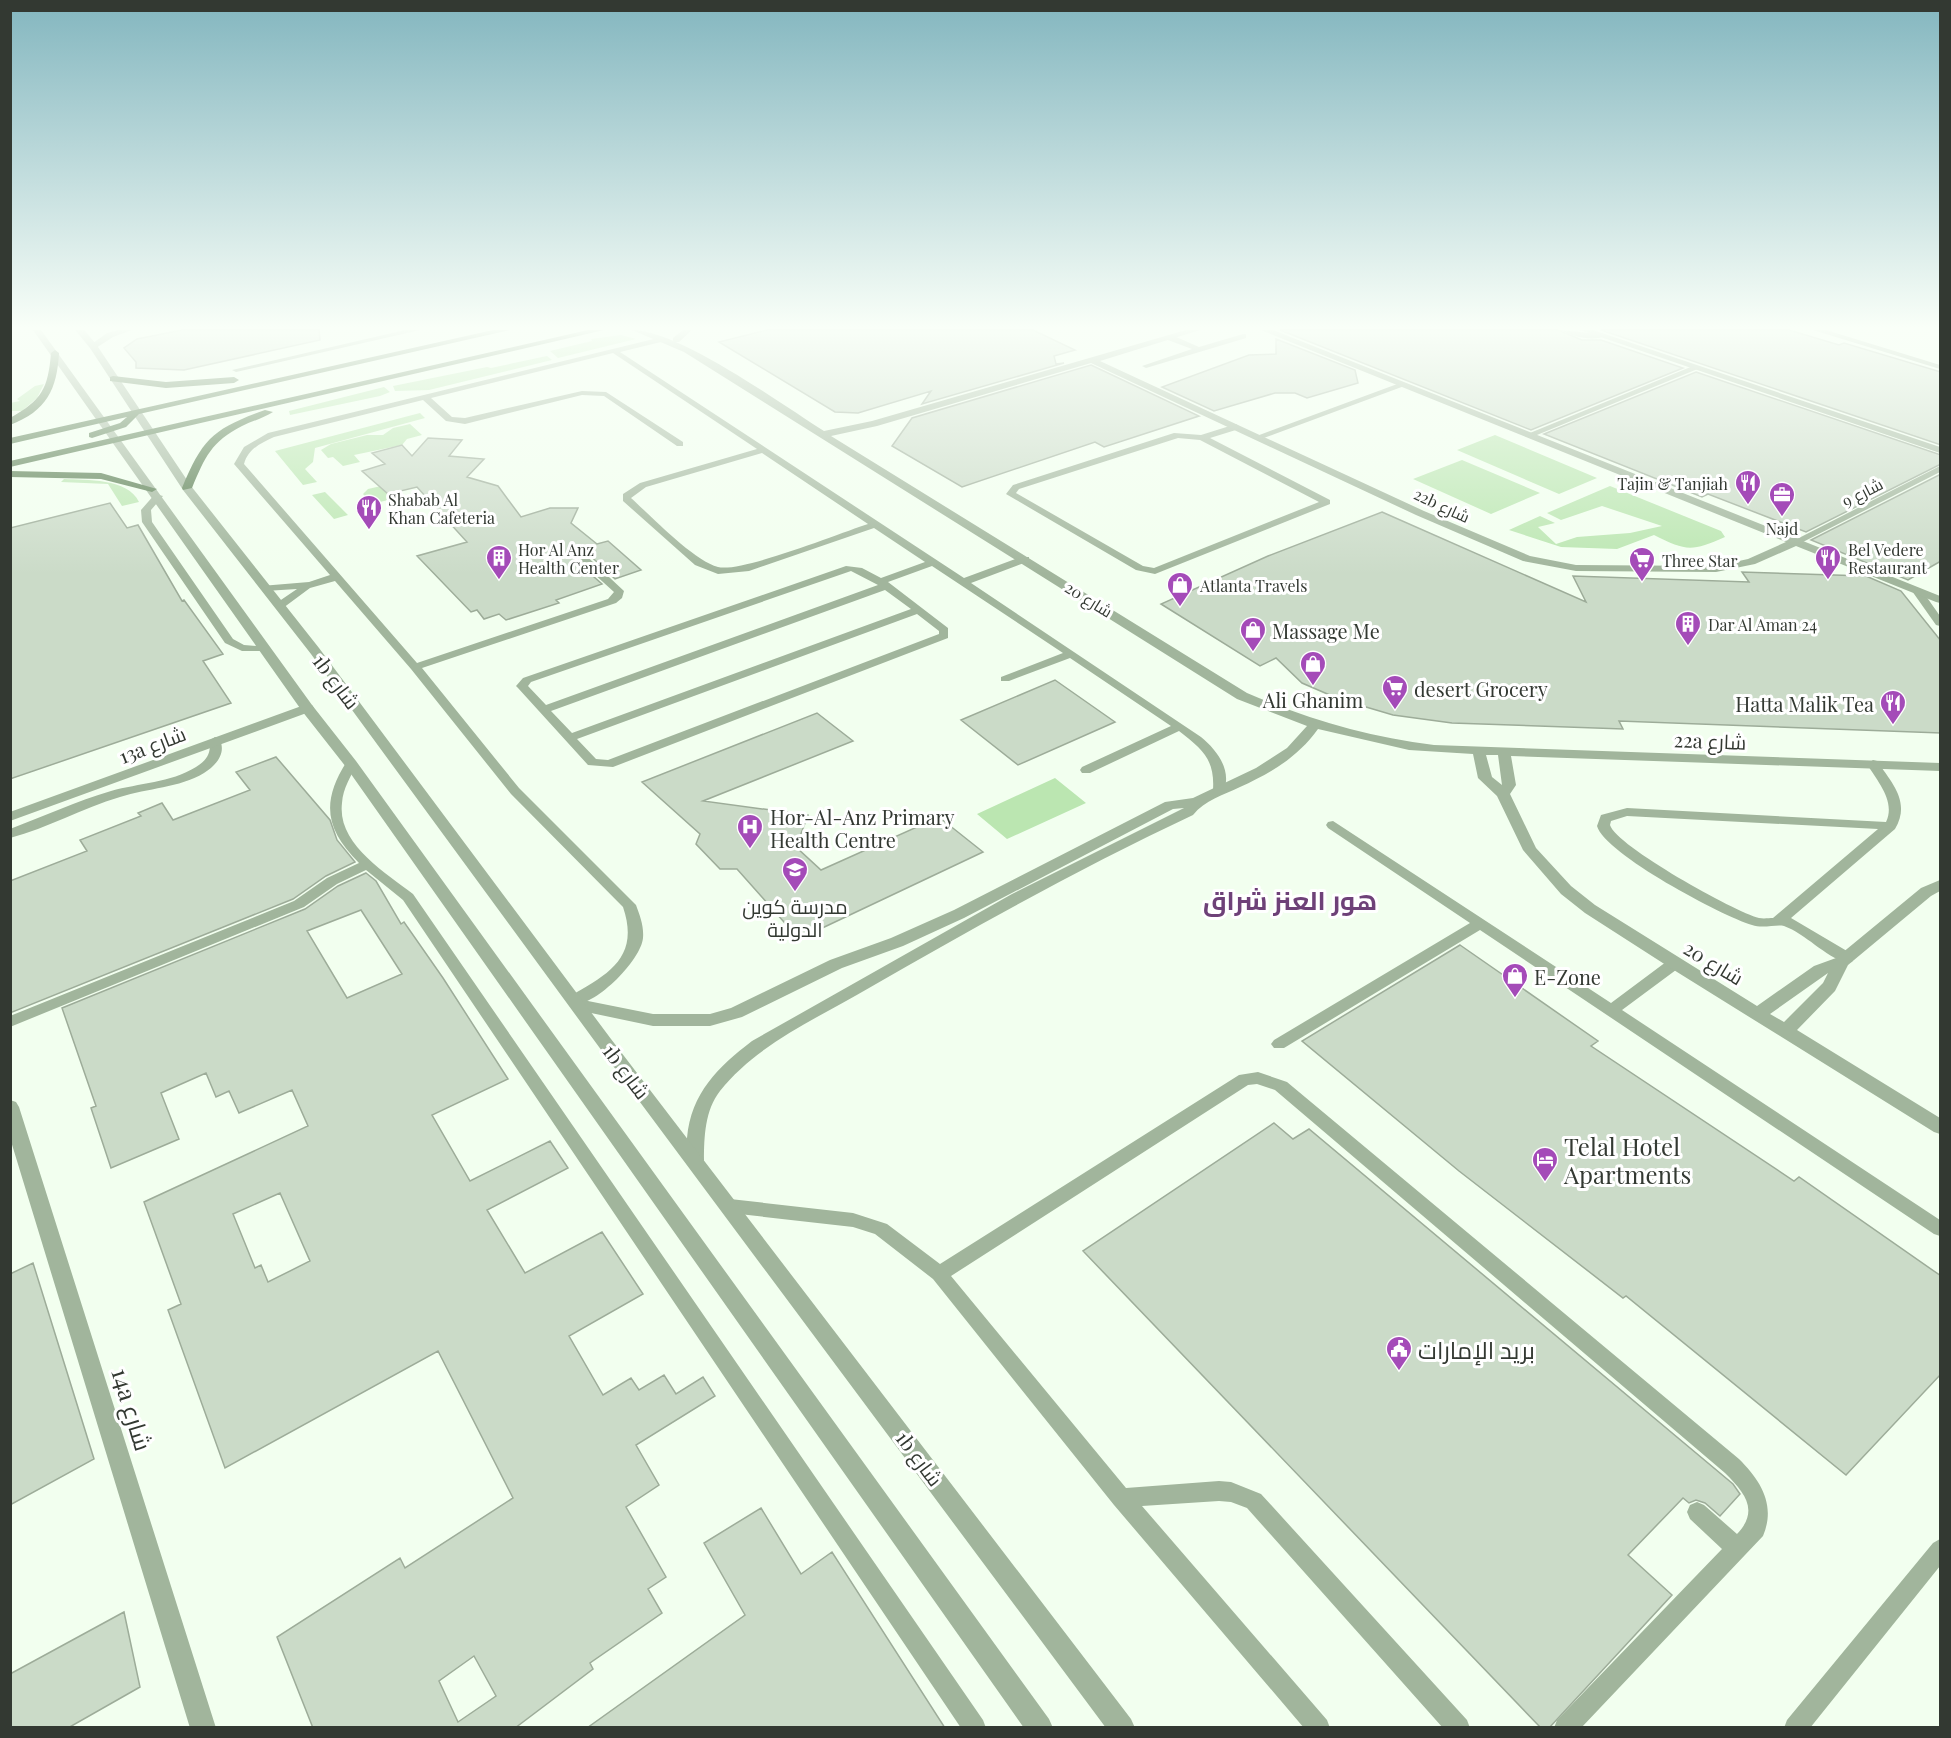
<svg xmlns="http://www.w3.org/2000/svg" width="1951" height="1738" font-family="'Playfair Display',Cairo,serif">
	<style>
		.green { fill: #bbe6b1 }
		.building { fill: #cbdbc8; stroke: #9dac99; stroke-width: 1.5; fill-rule: evenodd }
		.lines { fill: none; stroke-linecap: round; stroke-linejoin: round }
		.service { fill: #a1b59c; fill-rule: evenodd }
		.minor { fill: #a1b59c; fill-rule: evenodd }
		.tertiary { fill: #a1b59c; fill-rule: evenodd }
		.primary { fill: #577b4f; fill-rule: evenodd }
		.labels { text-anchor: middle; dominant-baseline: central; stroke-width: 6; stroke-linejoin: round; paint-order: stroke }
		.far-poi-label { font-size: 16px; fill: #333932; stroke: #fff; text-anchor: start }
		.far-street-label { font-size: 16px; fill: #333932; stroke: #fff }
		.poi-label { font-size: 20px; fill: #333932; stroke: #fff; text-anchor: start }
		.street-label { font-size: 20px; fill: #333932; stroke: #fff }
		.near-poi-label { font-size: 24px; fill: #333932; stroke: #fff; text-anchor: start }
		.near-street-label { font-size: 24px; fill: #333932; stroke: #fff }
		.district-label { font-size: 26px; font-weight: bold; fill: #6e4178; stroke: #fff }
	</style>
	<rect width="100%" height="100%" fill="#f2ffef"/>
	<path class="green" d="M621 335 636 339 558 358 550 351 592 341 591 339Z
		M547 356 552 360 429 390 395 391 393 386 487 367 491 368Z
		M44 384 37 398 22 411H11L10 403 20 401 17 399 35 386Z
		M384 387 390 392 380 396 290 415 289 411Z
		M420 413 425 418 315 448 313 462 305 469 317 482 303 485 275 451Z
		M410 424 422 435 407 439 402 445 354 455 360 462 343 466 333 457 328 458 321 450 331 444 367 435H383L393 428Z
		M1495 435 1597 478 1559 494 1457 450Z
		M1462 460 1540 493 1491 514 1413 479Z
		M64 479C86 480 128 478 139 502L122 506 108 484 61 482Z
		M390 484 398 492 388 500 372 504 363 494 368 489Z
		M1610 486 1721 531 1725 537C1691 552 1686 551 1654 535L1617 549 1561 547 1509 530 1540 516 1555 523 1538 527 1556 544 1577 537 1630 533 1662 526 1602 506 1561 520 1547 513Z
		M325 492 348 515 334 519 312 495Z
		M1055 778 1086 803 1007 839 977 814Z"/>
	<path class="building" d="M182 330H319L320 340 184 370 136 368V362L124 348 137 339Z
		M767 330H1033L1075 350 1054 356 1056 364 1064 363 922 404 931 391 858 413 835 412 719 342Z
		M1280 330H1558L1582 340H1601L1683 368 1531 430Z
		M1601 330H1789L1839 345 1844 343 1941 372V445Z
		M1276 339 1355 370 1358 383 1307 398 1295 393H1275L1214 411 1162 387 1249 355 1276 354Z
		M1091 365 1199 416 1104 447 1095 442 962 487 892 446 912 418Z
		M1696 372 1941 455V464L1806 532 1708 494 1702 497 1544 434Z
		M428 438 462 440 449 456 484 459 467 477 498 486 521 517 550 508H578L571 523 597 544 608 541 641 570 615 579 581 547H571L569 555 602 584 556 600 559 603 506 620 499 614 484 619 477 610 471 612 417 556 467 542 417 487 388 494 362 471 385 464 372 453 402 445 412 456Z
		M1941 474V561L1908 580 1811 540Z
		M110 503 127 528 138 525 182 601 184 600 223 654 203 661 231 703 10 779V528Z
		M1382 512 1586 602 1573 576 1749 582 1742 572 1866 576 1901 591 1941 641V733L1619 721 1623 729 1452 723 1393 715 1339 699 1302 683 1276 658 1260 666 1161 604 1268 556Z
		M1055 680 1115 722 1018 765 961 720Z
		M817 713 853 741 703 801 808 815 796 847 821 870 939 817 983 852 799 939 737 869H720L696 844 700 834 642 782Z
		M276 757 330 820 337 840 355 862 326 876 293 899 10 1013V881L87 851 80 840 141 816 138 813 162 803 173 820 250 790 236 772Z
		M366 873 376 881 401 924 404 922 443 978 508 1079 432 1115 470 1181 550 1141 568 1168 487 1210 525 1273 602 1232 643 1294 569 1336 603 1395 631 1378 639 1390 664 1375 676 1394 703 1377 715 1396 636 1445 659 1485 626 1507 666 1577 648 1589 662 1613 590 1663 593 1669 515 1728H313L277 1637 400 1558 405 1568 513 1498 438 1351 225 1468 168 1310 181 1304 144 1202 308 1126 292 1090 239 1113 229 1091 216 1097 206 1073 161 1093 179 1139 111 1168 91 1108 96 1106 62 1008 305 909 338 886ZM361 910 402 974 347 998 307 931ZM280 1193 310 1261 268 1282 261 1265 255 1268 233 1214ZM474 1656 496 1696 458 1722 439 1681Z
		M1460 945 1598 1041 1591 1046 1794 1181 1799 1177 1941 1276V1374L1846 1475 1626 1296 1623 1298 1459 1171 1302 1041Z
		M1274 1123 1293 1139 1309 1129 1733 1484 1740 1494 1720 1516 1705 1503 1696 1500 1689 1503 1683 1498 1628 1555 1672 1595 1549 1728H1541L1083 1251Z
		M33 1263 94 1459 10 1505V1274Z
		M761 1508 801 1574 832 1552 945 1728H587L745 1615 704 1543Z
		M124 1612 140 1687 68 1728H10V1674Z"/>
	<g class="lines">
		<path class="service" d="M405 330H420L236 372 232 370Z
			M683 330H692L679 342H673V338Z
			M1560 330 1600 334 1604 336C1593 342 1571 336 1560 330Z
			M1813 330H1826L1940 365V369Z
			M1243 334H1246V338L1146 368 1142 366 1192 349 1168 340V336H1174L1199 347Z
			M662 337 666 339 665 341 620 352 964 578 1021 557H1029V561L971 583 1201 737C1217 750 1233 771 1223 793L1219 794 1213 790C1215 759 1202 749 1179 731L1090 773H1082L1080 770 1082 767 1171 726 1070 658 1009 681H1001V677L1063 653 932 566 888 582 948 628V638L613 767 588 765 518 688 516 686 523 678 846 566 862 568 881 578 925 562 874 528 749 571 718 574 695 565 623 501V494L640 483 757 449 613 353 431 398 452 417 465 418 582 391 606 392 683 442V446H677L604 396 582 395 465 424 446 421 423 400 274 437C261 443 248 449 244 464L417 663 608 599 614 592 571 553V549H579L624 591 622 598 616 603 422 668 519 788 636 905C640 916 644 926 643 938 641 961 592 1010 570 1004L568 1000 570 996C609 974 640 957 623 907L511 794 411 669 335 581 310 588 283 608H275V604L297 589 265 591 260 588 261 586 309 582 330 575 234 464 244 447 268 433ZM762 453 868 524C840 533 741 573 718 567 694 561 651 516 631 498L646 487ZM851 571 878 585 546 705 528 686 531 682ZM885 590 911 609 572 733 551 711ZM917 614 939 631V634L608 760 596 759 577 739Z
			M1693 366 1700 368 1532 437 1525 435Z
			M1400 383 1407 385 1261 439 1254 437Z
			M1236 424 1240 427 1239 429 1210 438 1330 500V504L1155 574 1136 570 1006 494 1013 485 1174 433 1201 435ZM1178 438 1200 440 1319 502 1154 568 1143 566 1016 493 1019 489Z
			M1940 466V472L1801 543 1793 541Z
			M155 494 163 496 151 510 152 522 233 639 244 645 270 647V651H242L225 643 142 522 141 510Z
			M1917 588 1921 589 1940 616V626L1936 625 1912 591Z
			M215 737 219 738C227 752 217 765 204 773 179 788 148 788 120 797 82 808 48 828 10 838V829C44 816 77 801 111 791 139 783 170 783 196 767 206 761 212 753 209 741Z
			M351 760 357 764C351 776 343 788 342 803 337 844 385 872 413 894L983 1720 986 1728H961L403 900 366 870 337 884 304 907 10 1027V1016L294 901 327 878 359 863C325 829 321 802 347 761Z
			M1873 760 1877 761C1892 783 1911 802 1895 829L1791 918 1852 954 1854 958 1852 962 1847 963C1824 956 1806 934 1784 926 1776 924 1763 929 1752 925 1722 916 1605 854 1597 826L1601 815 1627 808 1886 822C1896 801 1877 781 1867 764ZM1627 816 1878 829 1773 918C1769 918 1764 919 1759 918 1735 912 1616 846 1610 825L1611 821Z
			M1333 821 1611 1003 1670 959H1680L1682 963 1680 967 1622 1010 1940 1220V1236L1934 1234 1480 930 1284 1048H1274L1271 1044 1274 1040 1470 923 1328 828 1326 825 1328 822Z
			M1258 1072 1287 1082 1739 1459C1761 1481 1776 1505 1763 1536L1581 1728H1554L1557 1720 1722 1549 1690 1519 1687 1512 1690 1505 1697 1502 1704 1505 1737 1534C1760 1510 1744 1492 1725 1473L1275 1090 1257 1084 1248 1085 951 1276 1126 1488 1219 1481 1231 1482 1261 1494 1467 1720 1470 1728H1443L1247 1508 1231 1502 1219 1501 1142 1506 1327 1720 1330 1728H1304L1114 1505 933 1279 875 1234 853 1227 730 1213 724 1211 721 1206 724 1201 730 1199 853 1213 887 1224 940 1264 1239 1075Z
			M1940 1539V1566L1810 1728H1784L1787 1720 1933 1543Z"/>
		<path class="minor" d="M118 330H132L113 337 96 348 89 346 107 333Z
			M632 330C679 330 781 404 824 431L872 421 1186 330H1200L1100 361 1424 511 1530 556 1576 565 1716 566 1748 559 1786 542 1261 330H1273L1796 538 1802 539 1803 541 1940 596V603L1936 602 1796 546 1755 564 1716 572 1576 571 1523 561 1416 515 1091 363 877 426 831 436 1247 693C1307 719 1368 737 1434 745L1940 763V771L1511 756 1516 785 1510 794 1536 848 1571 886 1595 905 1757 1006 1814 966 1836 958 1921 888 1940 880V891L1931 896 1848 965 1835 991 1797 1030 1940 1118V1134L1934 1132 1669 967 1585 913 1561 894 1523 850 1497 796 1478 778 1473 754 1409 750 1318 729C1298 757 1271 773 1240 787 1223 795 1205 800 1193 815 1082 867 975 927 869 988 818 1018 757 1044 720 1091 705 1110 704 1137 704 1160L702 1165 695 1167 688 1165C684 1157 686 1147 687 1138 691 1093 718 1067 752 1041L1012 894 1184 808 1173 809 964 918 903 946 842 968 742 1017 710 1026H653L572 1009 570 1005 572 1001 578 999 653 1014H710L731 1008 830 960 891 938 954 910 1165 802 1193 798 1256 768 1287 748 1307 726 1237 699 684 352ZM1486 755H1498L1502 785 1492 777ZM1828 973 1823 983 1784 1022 1770 1014Z
			M1580 330H1593L1940 447V453Z
			M307 704 312 705 314 708 312 711 10 821V812Z
			M10 1100 16 1102 19 1107 216 1728H190L10 1138Z"/>
		<path class="tertiary" d="M33 330H41L312 705 356 761 1049 1719 1053 1728H1024L346 767 302 711Z
			M75 330H84L96 344 191 486 319 648 611 1039 1131 1719 1135 1728H1106L599 1047 311 654 183 490 90 348Z"/>
		<path class="primary" d="M493 330H510L139 414 126 427 92 438 89 437V433L120 423 127 417 10 444V438Z
			M588 330H604L10 467V461Z
			M55 350 59 353C57 389 47 411 10 425V418C42 400 48 389 51 353Z
			M113 376 166 382 234 377 239 380 234 383 166 388 110 381V377Z
			M265 410 273 412C264 418 252 421 242 426 211 442 205 457 192 488L183 490 182 488C203 438 213 429 265 410Z
			M10 471 101 473 157 489 152 492 101 479 10 477Z"/>
	</g>
	<linearGradient id="sky" x2="0" y2="1"><stop stop-color="#83b6bf"/><stop offset="0.57" stop-color="#f9fff8"/><stop offset="1" stop-color="#f9fff8" stop-opacity="0"/></linearGradient>
	<rect width="1951" height="574" fill="url(#sky)"/>
	<defs>
		<symbol id="restaurant-pin" viewBox="-11 -11 22 30"><path d="M0 17L-7.5 6A9.5 9.5 0 1 1 7.5 6Z" fill="#a44bb8" stroke="#fff"/><path d="M-5-6h1v4h1v-4h1v4h1v-4h1v5L-1.5 .5V6h-2V.5L-5-1ZM5-6V6H3V1.5H1.5Q1.5-4 5-6Z" fill="#fff"/></symbol>
		<symbol id="office-pin" viewBox="-11 -11 22 30"><path d="M0 17L-7.5 6A9.5 9.5 0 1 1 7.5 6Z" fill="#a44bb8" stroke="#fff"/><path d="M-6-3h4V-5.5h4V-3h4V5H-6ZM-1-4.5V-3h2v-1.5ZM-6 0V1H6V0Z" fill="#fff"/></symbol>
		<symbol id="building-pin" viewBox="-11 -11 22 30"><path d="M0 17L-7.5 6A9.5 9.5 0 1 1 7.5 6Z" fill="#a44bb8" stroke="#fff"/><path d="M-4-6H4V6H1V3H-1V6H-4ZM-2.5-4.3h1.7v1.8h-1.7ZM.8-4.3h1.7v1.8H.8ZM-2.5-1h1.7V.8h-1.7ZM.8-1h1.7V.8H.8Z" fill="#fff"/></symbol>
		<symbol id="supermarket-pin" viewBox="-11 -11 22 30"><path d="M0 17L-7.5 6A9.5 9.5 0 1 1 7.5 6Z" fill="#a44bb8" stroke="#fff"/><path d="M-6-5.5h2.5l.6 2H6L4.5 2H-2.5L-4.4-4H-6ZM-1.5 3.2a1.3 1.3 0 1 0 .1 0ZM3 3.2a1.3 1.3 0 1 0 .1 0Z" fill="#fff"/></symbol>
		<symbol id="shop-pin" viewBox="-11 -11 22 30"><path d="M0 17L-7.5 6A9.5 9.5 0 1 1 7.5 6Z" fill="#a44bb8" stroke="#fff"/><path d="M-5-2.5h2.3a2.7 3.5 0 0 1 5.4 0H5L5.5 6h-11ZM-1.5-2.5h3a1.5 2.3 0 0 0-3 0Z" fill="#fff"/></symbol>
		<symbol id="hospital-pin" viewBox="-11 -11 22 30"><path d="M0 17L-7.5 6A9.5 9.5 0 1 1 7.5 6Z" fill="#a44bb8" stroke="#fff"/><path d="M-5-5h3v3.5h4V-5h3V5h-3V1.5h-4V5h-3Z" fill="#fff"/></symbol>
		<symbol id="school-pin" viewBox="-11 -11 22 30"><path d="M0 17L-7.5 6A9.5 9.5 0 1 1 7.5 6Z" fill="#a44bb8" stroke="#fff"/><path d="M0-5L7-2L0 1L-7-2ZM-4 1L0 2.5L4 1V4Q0 6-4 4Z" fill="#fff"/></symbol>
		<symbol id="hotel-pin" viewBox="-11 -11 22 30"><path d="M0 17L-7.5 6A9.5 9.5 0 1 1 7.5 6Z" fill="#a44bb8" stroke="#fff"/><path d="M-6-4.5h1.5V1H6V5H4.5V3h-9V5H-6ZM-4 0a1.8 1.8 0 1 1 3.6 0ZM.5 0V-2.5h3Q6-2.5 6 0Z" fill="#fff"/></symbol>
		<symbol id="civic-pin" viewBox="-11 -11 22 30"><path d="M0 17L-7.5 6A9.5 9.5 0 1 1 7.5 6Z" fill="#a44bb8" stroke="#fff"/><path d="M-.6-6.5H3V-4.5H.6V-3L4-1V1h2V6H-6V1h2V-1L-.6-3ZM-1.2 2.5V6h2.4V2.5Z" fill="#fff"/></symbol>
	</defs>
	<g fill-rule="evenodd">
		<use href="#restaurant-pin" x="1733" y="468" width="30" height="40"/>
		<use href="#office-pin" x="1767" y="480" width="30" height="40"/>
		<use href="#restaurant-pin" x="354" y="493" width="30" height="40"/>
		<use href="#building-pin" x="484" y="543" width="30" height="40"/>
		<use href="#restaurant-pin" x="1813" y="543" width="30" height="40"/>
		<use href="#supermarket-pin" x="1627" y="545" width="30" height="40"/>
		<use href="#shop-pin" x="1165" y="570" width="30" height="40"/>
		<use href="#building-pin" x="1673" y="609" width="30" height="40"/>
		<use href="#shop-pin" x="1238" y="615" width="30" height="40"/>
		<use href="#shop-pin" x="1298" y="649" width="30" height="40"/>
		<use href="#supermarket-pin" x="1380" y="673" width="30" height="40"/>
		<use href="#restaurant-pin" x="1878" y="688" width="30" height="40"/>
		<use href="#hospital-pin" x="735" y="812" width="30" height="40"/>
		<use href="#school-pin" x="780" y="855" width="30" height="40"/>
		<use href="#shop-pin" x="1500" y="961" width="30" height="40"/>
		<use href="#hotel-pin" x="1530" y="1145" width="30" height="40"/>
		<use href="#civic-pin" x="1384" y="1334" width="30" height="40"/>
	</g>
	<g class="labels">
		<g class="far-poi-label">
			<text x="1728" y="483" text-anchor="end">Tajin &amp; Tanjiah</text>
			<text x="388" y="499">Shabab Al<tspan x="388" dy="18">Khan Cafeteria</tspan></text>
			<text x="1782" y="528" text-anchor="middle">Najd</text>
			<text x="518" y="549">Hor Al Anz<tspan x="518" dy="18">Health Center</tspan></text>
			<text x="1848" y="549">Bel Vedere<tspan x="1848" dy="18">Restaurant</tspan></text>
			<text x="1662" y="560">Three Star</text>
			<text x="1200" y="585">Atlanta Travels</text>
			<text x="1708" y="624">Dar Al Aman 24</text>
		</g>
		<g class="far-street-label">
			<text transform="translate(1862 492) rotate(-27)">شارع 9</text>
			<text transform="translate(1442 505) rotate(25)">22b شارع</text>
			<text transform="translate(1089 599) rotate(32)">شارع 20</text>
		</g>
		<g class="poi-label">
			<text x="1272" y="630">Massage Me</text>
			<text x="1414" y="688">desert Grocery</text>
			<text x="1313" y="699" text-anchor="middle">Ali Ghanim</text>
			<text x="1874" y="703" text-anchor="end">Hatta Malik Tea</text>
			<text x="770" y="816">Hor-Al-Anz Primary<tspan x="770" dy="23">Health Centre</tspan></text>
			<text x="795" y="905" text-anchor="middle">مدرسة كوين<tspan x="795" dy="23">الدولية</tspan></text>
			<text x="1534" y="976">E-Zone</text>
		</g>
		<g class="street-label">
			<text transform="translate(337 681) rotate(53)">1b شارع</text>
			<text transform="translate(1710 740) rotate(2)">22a شارع</text>
			<text transform="translate(152 744) rotate(-21)">13a شارع</text>
			<text transform="translate(1714 962) rotate(31)">شارع 20</text>
			<text transform="translate(627 1071) rotate(53)">1b شارع</text>
			<text transform="translate(920 1458) rotate(53)">1b شارع</text>
		</g>
		<g class="near-poi-label">
			<text x="1564" y="1146">Telal Hotel<tspan x="1564" dy="28">Apartments</tspan></text>
			<text x="1418" y="1349">بريد الإمارات</text>
		</g>
		<g class="near-street-label">
			<text transform="translate(133 1409) rotate(73)">14a شارع</text>
		</g>
		<g class="district-label">
			<text x="1290" y="899">هور العنز شراق</text>
		</g>
	</g>
	<rect width="1951" height="1738" fill="none" stroke="#333932" stroke-width="24"/>
</svg>
